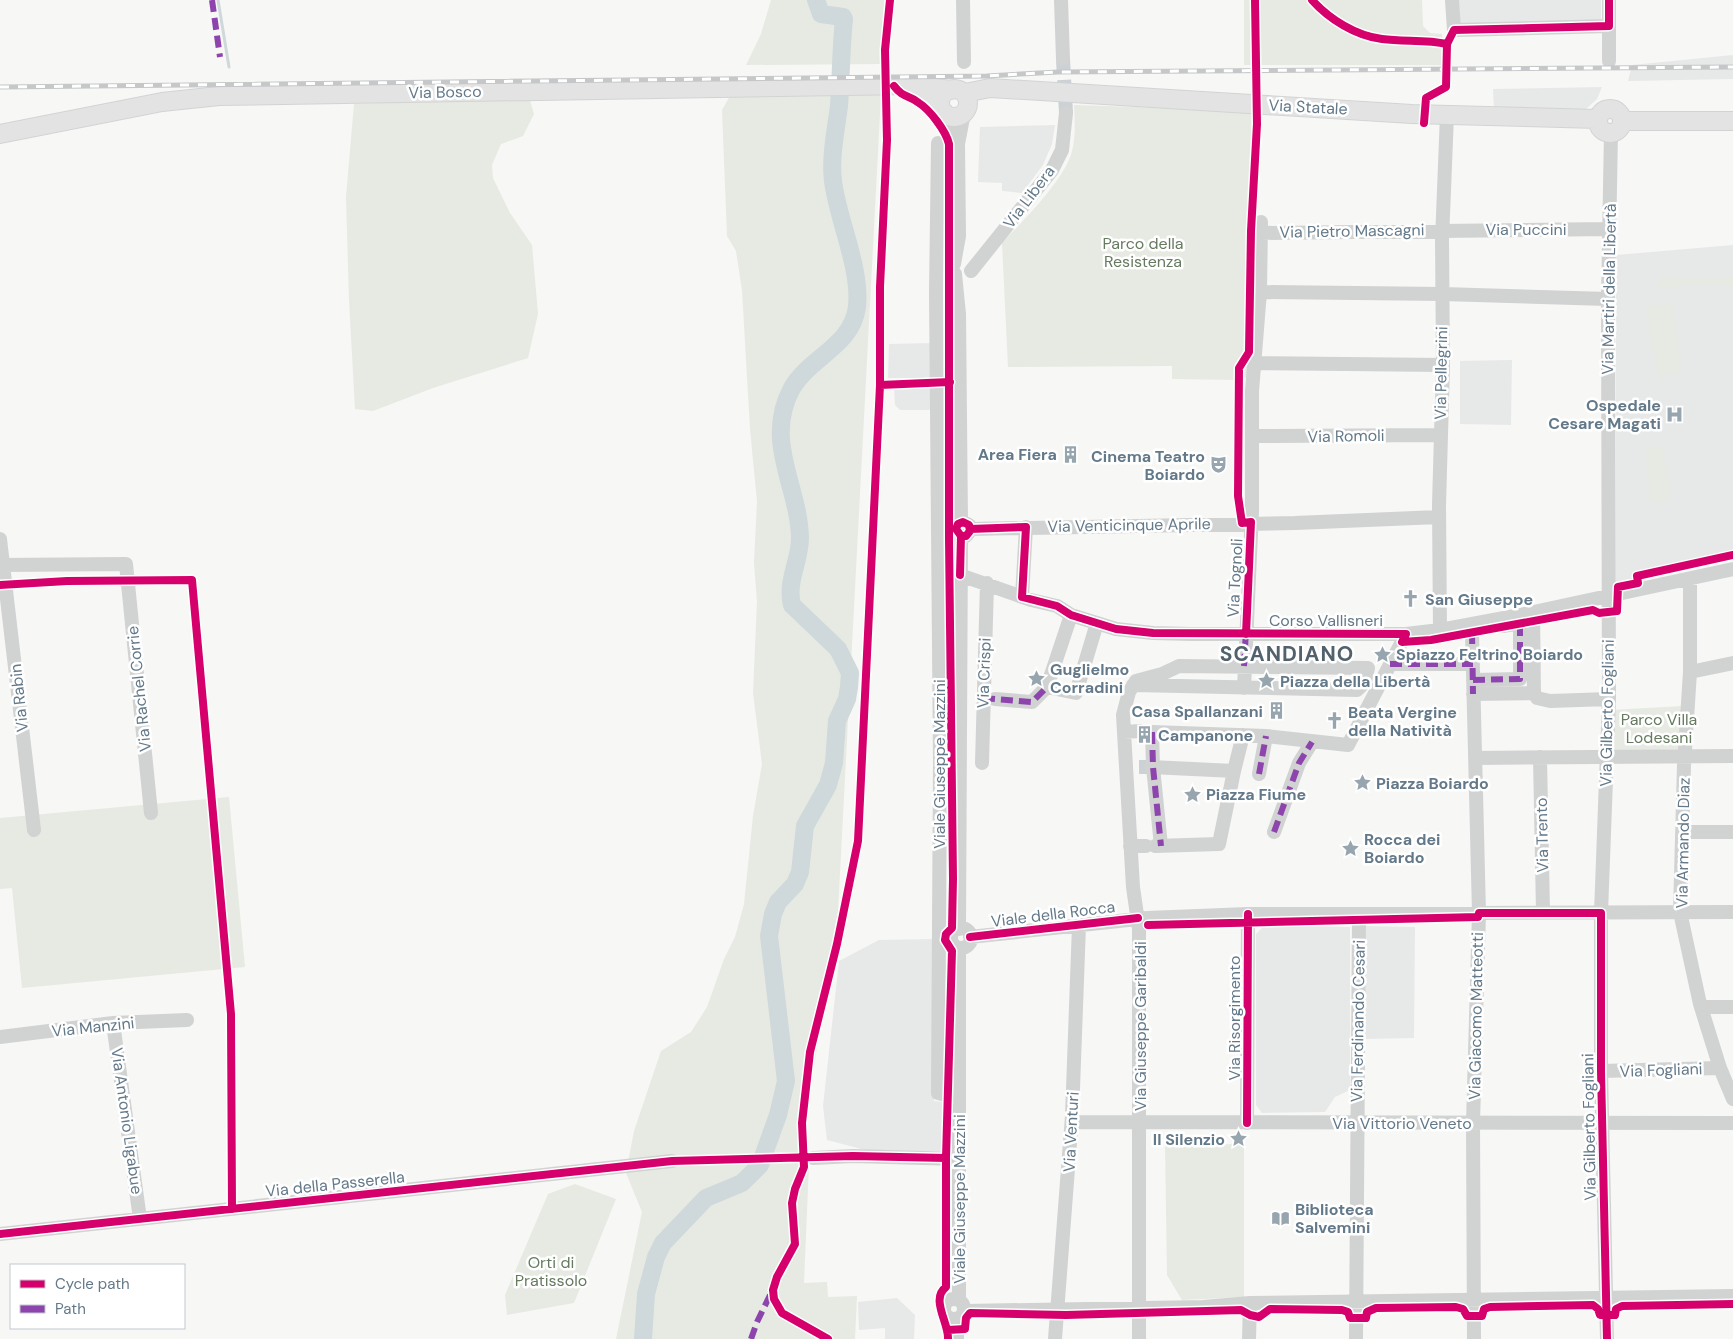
<svg xmlns="http://www.w3.org/2000/svg" width="1733" height="1339" font-family="'DM Sans',sans-serif">
	<style>
		.built { fill: #e7e8e8 }
		.green { fill: #e6eae3 }
		.lines { fill: none; stroke-linecap: round; stroke-linejoin: round }
		.stream { stroke: #cfd8da; stroke-width: 3 }
		.river { stroke: #cfd8da; stroke-width: 18 }
		.minor-tunnel { stroke: #cbd1d5; stroke-width: 14; stroke-dasharray: 14 7; stroke-linecap: butt }
		.major-casing { stroke: #d2d4d4; stroke-width: 20 }
		.minor { stroke: #d1d2d2; stroke-width: 14 }
		.major { stroke: #e3e3e3; stroke-width: 18 }
		.rail-casing { stroke: #c5c7c8; stroke-width: 5 }
		.rail { stroke: #fff; stroke-width: 3; stroke-dasharray: 9; stroke-linecap: butt }
		.quiet { stroke: #8e44ad; stroke-width: 6; stroke-dasharray: 12 6; stroke-linecap: butt }
		.cycleway-casing { stroke: #fff; stroke-width: 11 }
		.cycleway { stroke: #d6006c; stroke-width: 8 }
		.labels { text-anchor: middle; dominant-baseline: central; stroke-width: 5; stroke-linejoin: round; paint-order: stroke }
		.street-label { font-size: 16px; fill: #637989; stroke: #fff }
		.park-label { font-size: 16px; fill: #657a5f; stroke: #fff }
		.poi-label { font-size: 16px; font-weight: bold; fill: #637989; stroke: #fff; text-anchor: start }
		.district-label { font-size: 21px; font-weight: bold; letter-spacing: 1px; fill: #52626d; stroke: #fff }
	</style>
	<rect width="100%" height="100%" fill="#f7f7f5"/>
	<path class="built" d="M1456 0H1601V22L1456 25Z
		M1733 55V79L1628 81 1632 65Z
		M1602 87 1597 99 1585 110H1494L1493 89Z
		M1055 125 1052 144 1043 165 1022 193 1002 191V183L978 182 980 127Z
		M1733 245V551L1636 574V582L1616 587V255Z
		M932 343V378H888L889 344Z
		M1512 360 1511 425 1460 424V361Z
		M932 385 934 410H900L895 405 894 386Z
		M1265 925 1350 927V1090L1335 1097 1325 1112 1262 1113 1256 1105V934Z
		M1365 926 1415 927 1414 1038 1363 1039Z
		M934 939V1101L945 1102 946 1151H869L827 1140 823 1106 839 961 879 940Z
		M897 1298 915 1315 914 1339H885V1328L859 1330 858 1302Z"/>
	<path class="green" d="M771 0H885L881 64 746 65 761 34Z
		M1244 0H1422L1423 26 1430 33 1442 34 1445 65H1244Z
		M731 94 881 95 838 911 799 1164H809L804 1283 827 1282 828 1297 857 1296 855 1339H616L642 1212 626 1173 634 1131 661 1051 691 1032 707 1007 724 959 735 937 744 904 753 816 762 764 753 693 757 602 754 563 757 501 750 429 742 290 736 251 727 236 722 110Z
		M529 97 534 114 523 136 501 144 492 165 493 178 510 213 532 245 538 314 528 358 433 388 373 411 355 409 349 300 346 197 354 104Z
		M1074 105 1262 111 1250 376 1236 380 1172 379V366L1008 367 1002 243C1023 221 1061 183 1071 155 1076 139 1075 121 1074 105Z
		M1733 277V285L1659 287V278Z
		M1671 303 1682 371 1658 376 1646 307Z
		M1662 446 1670 487 1665 501 1650 502 1646 448Z
		M1683 706 1680 749 1610 752V710Z
		M229 797 245 967 22 988 12 888 0 889V818Z
		M1244 1144V1297L1182 1300 1167 1275 1165 1145Z
		M575 1184 616 1199 574 1303 507 1315 505 1295 548 1194Z"/>
	<g class="lines">
		<path class="stream" d="M218 0 229 67"/>
		<path class="river" d="M643 1339 646 1294 656 1257 663 1243 706 1198 742 1183 760 1165 778 1115 786 1081 769 936 773 914 778 902 795 884 800 872 805 826 828 785 834 763 837 721 847 699 849 687 850 673 838 649 792 605C786 582 800 561 800 538 799 486 763 441 792 388 810 357 852 346 857 307 861 267 838 221 833 181 830 157 836 130 839 106 841 77 841 48 844 19L843 17 821 14 816 0"/>
		<path class="minor-tunnel" d="M1063 59 1066 113
			M1139 767H1151"/>
		<defs>
			<path id="major" d="M903 87 910 89 944 112
				M940 103a14 14 0 1 1 28 0a14 14 0 1 1-28 0Z
				M965 93 990 88 1412 114 1598 119
				M1598 121a12 12 0 1 1 24 0a12 12 0 1 1-24 0Z
				M1622 121H1733
				M0 134 162 102 219 96 910 85 951 90"/>
		</defs>
		<use href="#major" class="major-casing"/>
		<path class="minor" d="M963 0 964 62
			M1061 0 1063 59
			M1452 0 1454 30 1609 26
			M1609 0V61
			M947 115 958 143
			M938 143 936 293 940 762 938 1093 959 1098
			M1261 233 1610 229
			M954 264 959 236 958 144 964 113
			M971 271 1052 170 1062 150 1066 113
			M955 274 959 314 961 522
			M1260 292 1442 294 1608 299
			M1256 363 1443 365
			M1252 436 1439 435
			M970 529 1295 523 1439 517
			M0 539 34 830
			M0 565 126 564 151 813
			M960 575 1031 600 1057 606 1071 615 1116 629 1153 633 1191 634H1406L1440 630 1515 616 1733 569
			M1690 579V672L1684 765 1680 912 1700 1004 1720 1068 1733 1099
			M1022 597 1026 527
			M1533 612 1534 693 1537 698 1550 701 1609 699
			M1071 615 1047 687 1076 693 1097 623
			M1440 630 1439 505 1443 365 1442 240 1447 115
			M1472 632 1479 913 1473 1123 1474 1339
			M1390 664H1473
			M1690 672 1733 663
			M1473 680 1520 679V623L1503 626
			M1133 685 1357 690 1365 682 1368 668 1179 666 1162 674 1136 681 1129 692 1123 715 1133 887 1139 929V1339
			M1244 688 1252 511V391L1260 292 1261 222
			M1473 694 1534 693
			M995 699 1032 702 1047 687
			M1124 732 1140 731
			M1540 757 1543 912
			M1475 758 1733 756
			M982 763 987 583
			M1151 767 1234 771 1219 844 1155 846
			M1234 771 1243 735
			M1259 774 1266 736
			M1274 832 1299 763 1312 742
			M1682 832H1733
			M1130 846H1146
			M1161 846 1153 767 1152 732 1266 736 1348 745 1406 634
			M951 938a10 10 0 1 1 20 0a10 10 0 1 1-20 0Z
			M959 929 961 536 956 529 958 524 963 522 969 525 970 531 966 536H961
			M970 937 1147 918 1248 914 1733 912
			M959 948V1299
			M1701 1007H1733
			M113 1023 140 1219
			M0 1037 113 1023 187 1020
			M1601 1071 1720 1068
			M1072 1122 1733 1123
			M1247 1123 1248 914
			M813 1158 853 1156 958 1159
			M0 1234 672 1161
			M944 1309a10 10 0 1 1 20 0a10 10 0 1 1-20 0Z
			M965 1311 1203 1307 1250 1303 1733 1296
			M957 1339V1319
			M1055 1339 1072 1116 1079 925
			M1249 1339 1250 1303
			M1356 1339 1359 914
			M1607 1339 1601 1071V913L1609 699 1608 299 1611 132"/>
		<use href="#major" class="major"/>
		<defs>
			<path id="rail" d="M0 87 987 76 1058 72 1733 67"/>
		</defs>
		<use href="#rail" class="rail-casing"/>
		<use href="#rail" class="rail"/>
		<path class="quiet" d="M212 0 220 57
			M1472 632 1473 694
			M1390 664H1473
			M1244 666 1246 630
			M1473 680 1520 679V623L1516 624
			M983 698 1032 702 1047 687
			M1152 732 1153 767 1161 846
			M1259 774 1266 736
			M1274 832 1299 763 1312 742
			M751 1339 757 1322 772 1291"/>
		<defs>
			<path id="cycleway" d="M1312 0C1329 19 1356 36 1382 39 1404 42 1426 39 1447 44
				M894 86C904 99 908 94 919 103 930 110 946 131 949 144V539L953 879 952 928 946 934 945 940 952 951 946 1158V1287C930 1299 949 1323 948 1339
				M1424 123 1426 98 1446 87 1447 44 1454 30 1609 26V0
				M880 385 950 382
				M970 529 1026 527 1022 597 1057 606 1071 615 1116 629 1153 633 1406 634 1402 642 1431 640 1593 610 1599 613 1617 611 1618 587 1638 583 1637 576 1733 555
				M960 575 961 536 956 529 958 524 963 522 969 525 970 531 966 536H961
				M0 585 67 581 192 580 231 1014 232 1209
				M1246 634 1251 522 1242 523 1238 496 1239 368 1249 352 1251 231 1257 124 1255 0
				M1148 925 1478 917 1479 913H1601V1071L1607 1339
				M970 937 1138 918
				M1247 1123 1248 914
				M0 1234 672 1161 853 1156 946 1158
				M948 1330 965 1329 966 1318 970 1313 1066 1315 1241 1310 1250 1315 1259 1317 1270 1309 1342 1310 1348 1312 1350 1318H1366L1367 1312 1376 1308 1456 1307 1463 1309 1467 1316H1482L1484 1309 1490 1307 1593 1305 1598 1309 1600 1315H1615L1616 1309 1622 1306 1733 1304
				M828 1339 782 1313 774 1299 773 1290 777 1277 795 1244 792 1203 795 1189 804 1167 802 1123 810 1052 837 944 858 841 880 385V287L887 140 885 50 890 0"/>
		</defs>
		<use href="#cycleway" class="cycleway-casing"/>
		<use href="#cycleway" class="cycleway"/>
	</g>
	<defs>
		<symbol id="hospital-bare" viewBox="-9 -9 18 18"><path d="M-5-5h3v3.5h4V-5h3V5h-3V1.5h-4V5h-3Z" fill="#97a5af" stroke="#fff" stroke-width="2.5" paint-order="stroke"/></symbol>
		<symbol id="building-bare" viewBox="-9 -9 18 18"><path d="M-4-6H4V6H1V3H-1V6H-4ZM-2.5-4.3h1.7v1.8h-1.7ZM.8-4.3h1.7v1.8H.8ZM-2.5-1h1.7V.8h-1.7ZM.8-1h1.7V.8H.8Z" fill="#97a5af" stroke="#fff" stroke-width="2.5" paint-order="stroke"/></symbol>
		<symbol id="theatre-bare" viewBox="-9 -9 18 18"><path d="M-5-5.5Q0-4 5-5.5V0Q5 5 0 6Q-5 5-5 0ZM-3.3-2.5H-1v1.5H-3.3ZM1-2.5H3.3v1.5H1ZM-2.8 1Q0 5.5 2.8 1Z" fill="#97a5af" stroke="#fff" stroke-width="2.5" paint-order="stroke"/></symbol>
		<symbol id="church-bare" viewBox="-9 -9 18 18"><path d="M-1.2-6h2.4v3.5h3.3v2.4h-3.3V6h-2.4V-.1h-3.3v-2.4h3.3Z" fill="#97a5af" stroke="#fff" stroke-width="2.5" paint-order="stroke"/></symbol>
		<symbol id="sight-bare" viewBox="-9 -9 18 18"><path d="M0-6L1.8-2.2L6-1.7L2.9 1.2L3.7 5.4L0 3.3L-3.7 5.4L-2.9 1.2L-6-1.7L-1.8-2.2Z" fill="#97a5af" stroke="#fff" stroke-width="2.5" paint-order="stroke"/></symbol>
		<symbol id="library-bare" viewBox="-9 -9 18 18"><path d="M-6-4Q-3-5.5-.7-3.5V5Q-3 3-6 4ZM6-4Q3-5.5 .7-3.5V5Q3 3 6 4Z" fill="#97a5af" stroke="#fff" stroke-width="2.5" paint-order="stroke"/></symbol>
	</defs>
	<g fill-rule="evenodd">
		<use href="#hospital-bare" x="1662" y="402" width="25" height="25"/>
		<use href="#building-bare" x="1058" y="442" width="25" height="25"/>
		<use href="#theatre-bare" x="1206" y="452" width="25" height="25"/>
		<use href="#church-bare" x="1398" y="586" width="25" height="25"/>
		<use href="#sight-bare" x="1370" y="642" width="25" height="25"/>
		<use href="#sight-bare" x="1024" y="666" width="25" height="25"/>
		<use href="#sight-bare" x="1254" y="668" width="25" height="25"/>
		<use href="#building-bare" x="1264" y="698" width="25" height="25"/>
		<use href="#church-bare" x="1322" y="708" width="25" height="25"/>
		<use href="#building-bare" x="1132" y="722" width="25" height="25"/>
		<use href="#sight-bare" x="1350" y="770" width="25" height="25"/>
		<use href="#sight-bare" x="1180" y="782" width="25" height="25"/>
		<use href="#sight-bare" x="1338" y="836" width="25" height="25"/>
		<use href="#sight-bare" x="1226" y="1126" width="25" height="25"/>
		<use href="#library-bare" x="1268" y="1206" width="25" height="25"/>
	</g>
	<g class="labels">
		<g class="street-label">
			<text transform="translate(445 92) rotate(-1)">Via Bosco</text>
			<text transform="translate(1308 107) rotate(3)">Via Statale</text>
			<text transform="translate(1029 197) rotate(-53)">Via Libera</text>
			<text x="1526" y="229">Via Puccini</text>
			<text transform="translate(1352 231) rotate(-1)">Via Pietro Mascagni</text>
			<text transform="translate(1609 289) rotate(-89)">Via Martiri della Libertà</text>
			<text transform="translate(1441 373) rotate(-89)">Via Pellegrini</text>
			<text transform="translate(1346 436) rotate(-1)">Via Romoli</text>
			<text transform="translate(1129 525) rotate(-1)">Via Venticinque Aprile</text>
			<text transform="translate(1235 578) rotate(-87)">Via Tognoli</text>
			<text x="1326" y="620">Corso Vallisneri</text>
			<text transform="translate(984 673) rotate(-88)">Via Crispi</text>
			<text transform="translate(139 689) rotate(-96)">Via Rachel Corrie</text>
			<text transform="translate(19 698) rotate(-96)">Via Rabin</text>
			<text transform="translate(1607 713) rotate(-89)">Via Gilberto Fogliani</text>
			<text transform="translate(939 764) rotate(-90)">Viale Giuseppe Mazzini</text>
			<text transform="translate(1542 835) rotate(-91)">Via Trento</text>
			<text transform="translate(1683 843) rotate(-89)">Via Armando Diaz</text>
			<text transform="translate(1053 914) rotate(-7)">Viale della Rocca</text>
			<text transform="translate(1476 1016) rotate(-89)">Via Giacomo Matteotti</text>
			<text transform="translate(1234 1018) rotate(-90)">Via Risorgimento</text>
			<text transform="translate(1358 1021) rotate(-89)">Via Ferdinando Cesari</text>
			<text transform="translate(1140 1026) rotate(-90)">Via Giuseppe Garibaldi</text>
			<text transform="translate(93 1027) rotate(-6)">Via Manzini</text>
			<text transform="translate(1661 1070) rotate(-2)">Via Fogliani</text>
			<text transform="translate(127 1121) rotate(82)">Via Antonio Ligabue</text>
			<text x="1402" y="1123">Via Vittorio Veneto</text>
			<text transform="translate(1589 1127) rotate(-91)">Via Gilberto Fogliani</text>
			<text transform="translate(1071 1132) rotate(-87)">Via Venturi</text>
			<text transform="translate(335 1184) rotate(-6)">Via della Passerella</text>
			<text transform="translate(959 1199) rotate(-90)">Viale Giuseppe Mazzini</text>
		</g>
		<g class="park-label">
			<text x="1143" y="243">Parco della<tspan x="1143" dy="18">Resistenza</tspan></text>
			<text x="1659" y="719">Parco Villa<tspan x="1659" dy="18">Lodesani</tspan></text>
			<text x="551" y="1262">Orti di<tspan x="551" dy="18">Pratissolo</tspan></text>
		</g>
		<g class="poi-label">
			<text x="1661" y="405" text-anchor="end">Ospedale<tspan x="1661" dy="18">Cesare Magati</tspan></text>
			<text x="1057" y="454" text-anchor="end">Area Fiera</text>
			<text x="1205" y="456" text-anchor="end">Cinema Teatro<tspan x="1205" dy="18">Boiardo</tspan></text>
			<text x="1425" y="599">San Giuseppe</text>
			<text x="1396" y="654">Spiazzo Feltrino Boiardo</text>
			<text x="1050" y="669">Guglielmo<tspan x="1050" dy="18">Corradini</tspan></text>
			<text x="1280" y="681">Piazza della Libertà</text>
			<text x="1263" y="711" text-anchor="end">Casa Spallanzani</text>
			<text x="1348" y="712">Beata Vergine<tspan x="1348" dy="18">della Natività</tspan></text>
			<text x="1158" y="735">Campanone</text>
			<text x="1376" y="783">Piazza Boiardo</text>
			<text x="1206" y="794">Piazza Fiume</text>
			<text x="1364" y="839">Rocca dei<tspan x="1364" dy="18">Boiardo</tspan></text>
			<text x="1225" y="1139" text-anchor="end">Il Silenzio</text>
			<text x="1295" y="1209">Biblioteca<tspan x="1295" dy="18">Salvemini</tspan></text>
		</g>
		<g class="district-label">
			<text x="1287" y="654">SCANDIANO</text>
		</g>
	</g>
	<rect x="10" y="1264" width="175" height="65" fill="#ffffff" stroke="#c1c9d0"/>
	<rect x="20" y="1280" width="25" height="8" fill="#d6006c" stroke="#c1c9d0"/>
	<text x="55" y="1289" font-size="15" fill="#637989">Cycle path</text>
	<rect x="20" y="1305" width="25" height="8" fill="#8e44ad" stroke="#c1c9d0"/>
	<text x="55" y="1314" font-size="15" fill="#637989">Path</text>
</svg>
